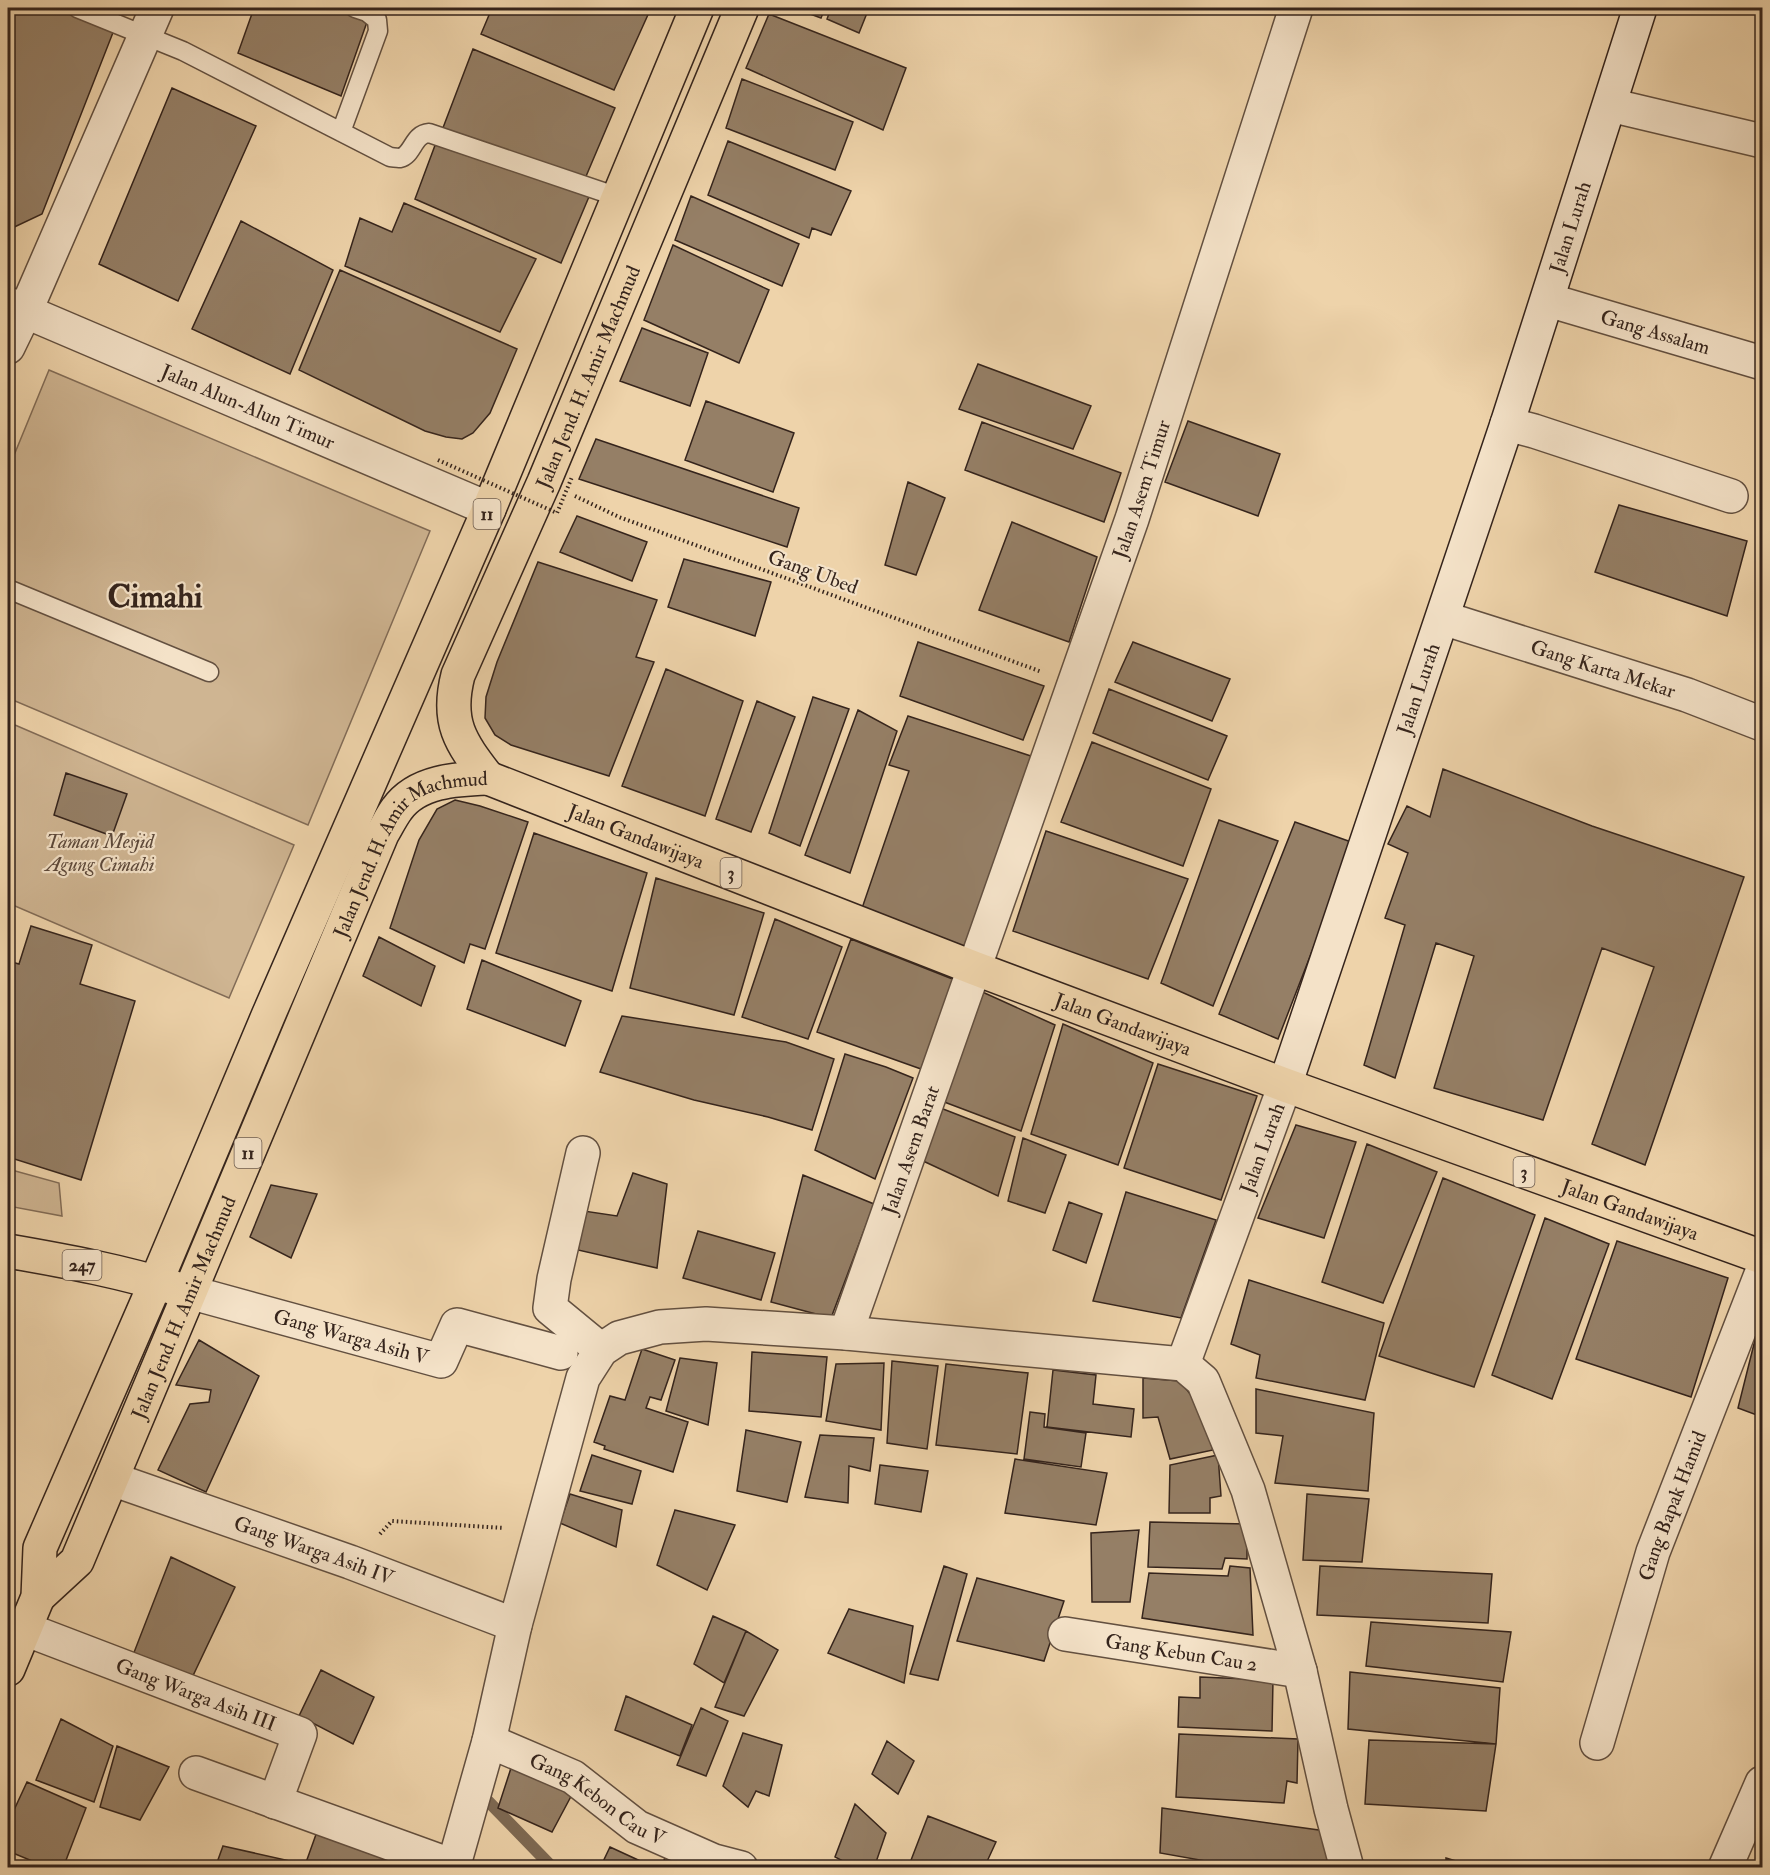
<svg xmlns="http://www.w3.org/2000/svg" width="1770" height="1875" font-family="'IM FELL Double Pica',serif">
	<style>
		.green { fill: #cfb592; stroke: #826c57; stroke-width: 1.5 }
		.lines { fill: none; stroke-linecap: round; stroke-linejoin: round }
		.stream { stroke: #7e6a54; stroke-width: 12 }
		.building { fill: #957f66; stroke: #35241c; stroke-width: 1.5 }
		.service-casing { stroke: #635040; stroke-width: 21 }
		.minor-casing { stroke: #635040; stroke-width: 36 }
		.secondary-casing { stroke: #35241c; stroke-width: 36 }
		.primary-casing { stroke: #35241c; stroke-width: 36 }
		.trunk-casing { stroke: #35241c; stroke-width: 36 }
		.path { stroke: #35241c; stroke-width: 4; stroke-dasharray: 1.5 3; stroke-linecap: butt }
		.service { stroke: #f4e2c8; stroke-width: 18 }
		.minor { stroke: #f4e2c8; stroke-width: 33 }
		.secondary { stroke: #f4e2c8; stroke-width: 33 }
		.primary { stroke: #eed3aa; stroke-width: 33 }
		.trunk { stroke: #eed3aa; stroke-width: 33 }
		.path-bridge { stroke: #35241c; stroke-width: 4; stroke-dasharray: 1.5 3; stroke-linecap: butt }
		.labels { text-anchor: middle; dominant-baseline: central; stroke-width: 4.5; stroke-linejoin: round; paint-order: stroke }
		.shield { fill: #f4e2c8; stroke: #6e5d50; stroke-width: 1.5 }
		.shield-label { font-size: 18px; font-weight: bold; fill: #35241c }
		.street-label { font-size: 20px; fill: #35241c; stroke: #f4e2c8 }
		.park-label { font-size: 20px; font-style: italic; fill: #5c483a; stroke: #f4e2c8 }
		.town-label { font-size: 32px; font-weight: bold; fill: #35241c; stroke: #f4e2c8 }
	</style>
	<rect width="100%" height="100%" fill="#eed3aa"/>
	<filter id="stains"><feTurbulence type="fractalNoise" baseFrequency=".00333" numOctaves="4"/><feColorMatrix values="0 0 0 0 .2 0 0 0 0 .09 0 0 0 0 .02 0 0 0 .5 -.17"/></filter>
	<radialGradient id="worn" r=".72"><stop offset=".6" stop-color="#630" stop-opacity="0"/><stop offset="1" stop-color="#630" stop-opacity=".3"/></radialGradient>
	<path class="green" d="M49 370 430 531 308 825 8 698V470Z
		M8 722 294 845 229 998 8 903Z
		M8 1169 59 1183 62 1216 8 1206Z"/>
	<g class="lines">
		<path class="stream" d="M484 1797 553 1868"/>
	</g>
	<path class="building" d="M8 8H59L114 30 42 214 8 230Z
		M254 8H333L367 22 341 96 238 53Z
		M492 8H651L614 90 481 34Z
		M794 8H825L821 18Z
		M831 8H869L859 33 827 19Z
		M769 14 906 68 883 130 746 68Z
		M473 49 615 108 584 181 441 133Z
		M742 79 853 122 835 170 726 128Z
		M172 88 256 126 178 301 99 264Z
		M437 140 591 192 561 263 415 199Z
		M728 141 851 191 831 235 812 228 809 238 708 195Z
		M691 196 799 244 782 286 675 240Z
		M404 203 536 259 500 332 345 266 360 218 392 232Z
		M241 221 333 270 290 374 192 329Z
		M673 245 769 290 739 363 644 320Z
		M340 270 517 349 490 413 473 433 462 439 446 437 425 431 299 370Z
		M642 328 708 353 690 406 620 381Z
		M978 364 1091 406 1073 449 959 409Z
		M706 401 794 433 773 492 685 460Z
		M1188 421 1280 454 1258 516 1165 482Z
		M982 422 1121 473 1104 522 965 470Z
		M596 439 799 508 787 547 579 479Z
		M908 482 945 498 916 575 885 565Z
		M1619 505 1747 541 1727 616 1595 572Z
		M577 516 647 542 632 581 560 552Z
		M1012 522 1097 557 1069 642 979 610Z
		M684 559 771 582 755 636 668 607Z
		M538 562 657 600 636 657 654 662 609 776 511 745 495 735 485 718 486 697 497 662Z
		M918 642 1044 686 1023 740 900 696Z
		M1133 642 1230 679 1212 721 1115 682Z
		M666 669 743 701 705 816 622 786Z
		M1109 689 1227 736 1208 780 1093 733Z
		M813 697 849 709 800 846 769 833Z
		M757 701 795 717 751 832 716 819Z
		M858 710 897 731 850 873 805 855Z
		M908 716 1037 758 963 953 859 917 909 771 889 765Z
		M1092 742 1211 789 1183 866 1061 822Z
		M1443 769 1592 826 1744 877 1645 1165 1592 1144 1654 967 1602 948 1543 1120 1434 1088 1474 956 1436 943 1395 1078 1364 1065 1405 925 1385 918 1408 853 1388 844 1407 806 1430 817Z
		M66 773 127 794 112 836 54 815Z
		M455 800 480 806 528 822 485 949 470 944 464 963 390 928 419 840 437 809Z
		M1219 820 1278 841 1213 1006 1161 983Z
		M1295 822 1354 843 1278 1039 1219 1014Z
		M1046 831 1188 879 1148 979 1013 931Z
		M534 833 647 873 612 991 496 953Z
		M656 878 764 913 734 1015 630 988Z
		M775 919 842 947 808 1039 742 1017Z
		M31 926 92 945 80 984 135 1001 81 1180 8 1157V961L19 964Z
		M379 937 435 966 421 1006 363 976Z
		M851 939 955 980 921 1069 817 1032Z
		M482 960 581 1001 565 1046 467 1009Z
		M978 990 1055 1025 1021 1131 939 1100Z
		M622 1016 786 1042 834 1059 812 1130 768 1117 694 1100 600 1072Z
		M1063 1024 1153 1063 1118 1165 1031 1134Z
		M845 1054 886 1067 913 1078 875 1179 815 1150Z
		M1158 1064 1257 1096 1221 1200 1124 1168Z
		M938 1107 1015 1137 998 1196 921 1160Z
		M1296 1125 1356 1142 1324 1238 1258 1218Z
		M1023 1138 1066 1155 1045 1213 1008 1201Z
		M1367 1144 1437 1172 1383 1303 1322 1282Z
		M633 1173 667 1184 657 1268 578 1250 584 1211 617 1216Z
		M803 1175 874 1204 831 1318 771 1302Z
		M1443 1178 1535 1215 1474 1387 1379 1356Z
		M271 1185 317 1194 291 1258 250 1237Z
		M1126 1192 1216 1220 1181 1318 1093 1301Z
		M1069 1202 1102 1214 1086 1263 1053 1250Z
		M1545 1218 1609 1244 1552 1399 1492 1375Z
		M698 1231 775 1253 761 1300 683 1278Z
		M1617 1241 1728 1278 1691 1397 1576 1359Z
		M1249 1280 1384 1323 1365 1400 1256 1378 1260 1355 1231 1344Z
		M1762 1312V1417L1738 1408Z
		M199 1340 259 1376 206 1492 158 1470 190 1404 209 1402 211 1390 176 1385Z
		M642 1349 675 1360 661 1400 650 1397 646 1408 688 1422 673 1472 604 1449 605 1446 594 1442 610 1396 625 1400Z
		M752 1352 827 1357 821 1417 749 1411Z
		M680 1358 717 1363 708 1425 666 1411Z
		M892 1361 938 1366 927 1449 887 1443Z
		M884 1363 881 1430 826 1421 836 1364Z
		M946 1364 1028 1373 1017 1454 936 1445Z
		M1053 1370 1096 1375 1093 1404 1134 1409 1131 1437 1047 1427Z
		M1143 1378 1180 1381 1198 1404 1213 1450 1170 1459 1158 1417 1143 1418Z
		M1256 1389 1374 1413 1368 1491 1275 1483 1283 1436 1256 1433Z
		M1030 1412 1045 1414 1044 1427 1086 1433 1081 1467 1024 1459Z
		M746 1430 801 1442 787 1502 737 1491Z
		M820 1435 874 1438 870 1471 849 1466 848 1503 805 1497Z
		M592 1455 641 1471 632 1504 580 1491Z
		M1218 1455 1221 1496 1210 1498V1513H1169L1170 1465Z
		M1015 1459 1107 1473 1096 1525 1005 1513Z
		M880 1465 928 1471 921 1512 875 1504Z
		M570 1494 622 1510 616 1547 560 1523Z
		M1307 1494 1369 1499 1362 1562 1303 1560Z
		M675 1510 735 1525 707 1590 657 1565Z
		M1150 1522 1247 1524V1559L1225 1558 1222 1569 1148 1567Z
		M1139 1530 1130 1602H1092L1091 1533Z
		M171 1557 235 1587 190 1682 133 1655Z
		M944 1566 967 1574 938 1680 910 1674Z
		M1230 1566 1250 1568 1253 1635 1142 1618 1149 1573 1228 1576Z
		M1320 1566 1492 1574 1488 1623 1317 1615Z
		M977 1578 1064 1601 1044 1661 957 1641Z
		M849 1609 913 1626 904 1683 828 1653Z
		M713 1616 746 1631 724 1683 694 1664Z
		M1371 1622 1511 1632 1503 1682 1366 1666Z
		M746 1631 778 1650 744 1716 715 1707Z
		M321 1670 374 1697 353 1744 299 1716Z
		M1350 1672 1500 1688 1496 1744 1348 1729Z
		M1200 1677 1273 1680 1272 1731 1178 1727 1179 1697 1200 1698Z
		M626 1696 692 1725 680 1756 615 1730Z
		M701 1708 728 1721 706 1776 677 1765Z
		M61 1719 113 1746 94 1802 36 1780Z
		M743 1733 782 1745 769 1796 756 1791 748 1807 723 1786Z
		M1179 1734 1298 1739 1297 1783 1287 1781 1284 1803 1176 1797Z
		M1369 1740 1496 1744 1486 1811 1365 1804Z
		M887 1741 914 1761 898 1794 872 1774Z
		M117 1746 169 1767 140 1820 100 1807Z
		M512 1765 576 1787 552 1832 498 1808Z
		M27 1782 86 1808 63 1868H49L8 1851V1823Z
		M855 1804 886 1833 874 1868H856L835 1857Z
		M1162 1808 1333 1832 1334 1868H1245L1160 1853Z
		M928 1816 996 1842 984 1868H908Z
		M319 1826 421 1868H304Z
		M223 1846 290 1861 288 1868H215Z
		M610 1847 649 1865 648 1868H600Z
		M669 1847 706 1868H661Z
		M1446 1858 1479 1868H1446Z"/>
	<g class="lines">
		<defs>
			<path id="service" d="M77 8 183 51 390 157C390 157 399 158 400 158 413 155 413 134 429 133L618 197
				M341 132 378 31 377 20 367 12 355 8
				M8 589 209 672"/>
			<g id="minor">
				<path d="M1610 105 1762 141"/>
				<path id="s1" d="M1548 300 1762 363"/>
				<path id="s2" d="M8 304 489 509"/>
				<path d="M8 347 25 312 157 8"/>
				<path d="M1507 424 1534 431 1731 496"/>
				<path id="s3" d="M1443 618 1687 695 1762 724"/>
				<path d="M583 1153 554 1279 550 1308 601 1350"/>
				<path id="s4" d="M189 1292 441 1361 457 1325 561 1353"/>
				<path id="s5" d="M846 1333 1132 519 1296 8"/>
				<path id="s6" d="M1183 1364 1285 1085"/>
				<path id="s7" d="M112 1479 350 1562 515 1625"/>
				<path id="s8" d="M25 1629 300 1734 275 1802"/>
				<path id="s9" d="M1065 1634 1300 1671"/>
				<path id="s10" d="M489 1741 573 1777 637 1827 714 1861 741 1868"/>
				<path id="s11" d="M1597 1743 1653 1552 1762 1272"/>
				<path d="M196 1773 453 1866"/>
				<path d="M453 1868 489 1741 515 1625 583 1378 601 1350 619 1338 660 1327 706 1324 846 1333 1183 1364 1203 1381 1248 1490 1300 1671 1331 1809 1347 1868"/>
				<path d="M1725 1868 1762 1783"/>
			</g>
			<g id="secondary">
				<path id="s12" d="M1285 1085 1507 424 1640 8"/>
			</g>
			<g id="primary">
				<path id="s13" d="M488 778 974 968 1285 1085 1762 1257"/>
				<path d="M8 1251C66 1261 125 1272 181 1290"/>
			</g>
			<g id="trunk">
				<path id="s14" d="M488 778C460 742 446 722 458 675L544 482 742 8"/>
				<path id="s15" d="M38 1597 77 1561 382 834C387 826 391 817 397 809 417 781 456 779 488 778"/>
				<path d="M8 1669 38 1597 40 1548 156 1282 268 1016 489 509 697 8"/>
			</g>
		</defs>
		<use href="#service" class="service-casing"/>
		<use href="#minor" class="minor-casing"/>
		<use href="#secondary" class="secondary-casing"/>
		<use href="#primary" class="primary-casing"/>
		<use href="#trunk" class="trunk-casing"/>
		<path class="path" d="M575 496 619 517 1042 672
			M380 1534 392 1521 504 1528"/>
		<use href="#service" class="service"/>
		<use href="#minor" class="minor"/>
		<use href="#secondary" class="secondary"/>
		<use href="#primary" class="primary"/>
		<use href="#trunk" class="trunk"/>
		<path class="path-bridge" d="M438 460 557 513 572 477"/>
	</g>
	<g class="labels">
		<g class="shield">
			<rect x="473.5" y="499" width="27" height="30" rx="4.5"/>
			<rect x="720.5" y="858" width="21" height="30" rx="4.5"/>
			<rect x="234.5" y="1138" width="27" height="30" rx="4.5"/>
			<rect x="1513.5" y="1157" width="21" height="30" rx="4.5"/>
			<rect x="62.5" y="1250" width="39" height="30" rx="4.5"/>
		</g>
		<g class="shield-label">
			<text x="487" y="514">11</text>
			<text x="731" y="873">3</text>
			<text x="248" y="1153">11</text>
			<text x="1524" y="1172">3</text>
			<text x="82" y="1265">247</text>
		</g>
		<g class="street-label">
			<text stroke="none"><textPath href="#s12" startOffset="904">Jalan Lurah</textPath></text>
			<text stroke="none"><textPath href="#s1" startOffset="112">Gang Assalam</textPath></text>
			<text stroke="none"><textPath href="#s14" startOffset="438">Jalan Jend. H. Amir Machmud</textPath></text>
			<text stroke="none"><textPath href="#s2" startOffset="261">Jalan Alun-Alun Timur</textPath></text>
			<text stroke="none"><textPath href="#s5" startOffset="894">Jalan Asem Timur</textPath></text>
			<text transform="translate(813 572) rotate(20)">Gang Ubed</text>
			<text stroke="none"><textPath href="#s3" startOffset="168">Gang Karta Mekar</textPath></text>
			<text stroke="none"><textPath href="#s12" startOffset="418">Jalan Lurah</textPath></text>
			<text stroke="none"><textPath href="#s13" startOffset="159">Jalan Gandawijaya</textPath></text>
			<text stroke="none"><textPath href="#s15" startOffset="850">Jalan Jend. H. Amir Machmud</textPath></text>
			<text stroke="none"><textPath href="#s13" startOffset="681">Jalan Gandawijaya</textPath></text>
			<text stroke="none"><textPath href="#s6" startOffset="230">Jalan Lurah</textPath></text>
			<text stroke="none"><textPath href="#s5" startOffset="194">Jalan Asem Barat</textPath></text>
			<text stroke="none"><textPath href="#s13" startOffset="1221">Jalan Gandawijaya</textPath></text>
			<text stroke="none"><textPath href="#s15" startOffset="328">Jalan Jend. H. Amir Machmud</textPath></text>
			<text stroke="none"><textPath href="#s4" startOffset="168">Gang Warga Asih V</textPath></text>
			<text stroke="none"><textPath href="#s11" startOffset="249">Gang Bapak Hamid</textPath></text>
			<text stroke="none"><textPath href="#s7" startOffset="214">Gang Warga Asih IV</textPath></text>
			<text stroke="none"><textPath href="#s9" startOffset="118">Gang Kebun Cau 2</textPath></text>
			<text stroke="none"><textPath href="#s8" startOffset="183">Gang Warga Asih III</textPath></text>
			<text stroke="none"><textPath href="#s10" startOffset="124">Gang Kebon Cau V</textPath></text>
		</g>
		<g class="park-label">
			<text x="100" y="841">Taman Mesjid<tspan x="100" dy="23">Agung Cimahi</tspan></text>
		</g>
		<g class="town-label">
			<text x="155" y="597">Cimahi</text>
		</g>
	</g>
	<rect width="1770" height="1875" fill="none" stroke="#eed3aa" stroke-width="30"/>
	<rect x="9" y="9" width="1752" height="1857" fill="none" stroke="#35241c" stroke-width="3"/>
	<rect x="15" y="15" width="1740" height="1845" fill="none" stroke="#35241c" stroke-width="1.5"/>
	<rect width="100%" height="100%" filter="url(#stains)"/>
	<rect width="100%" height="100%" fill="url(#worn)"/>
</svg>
